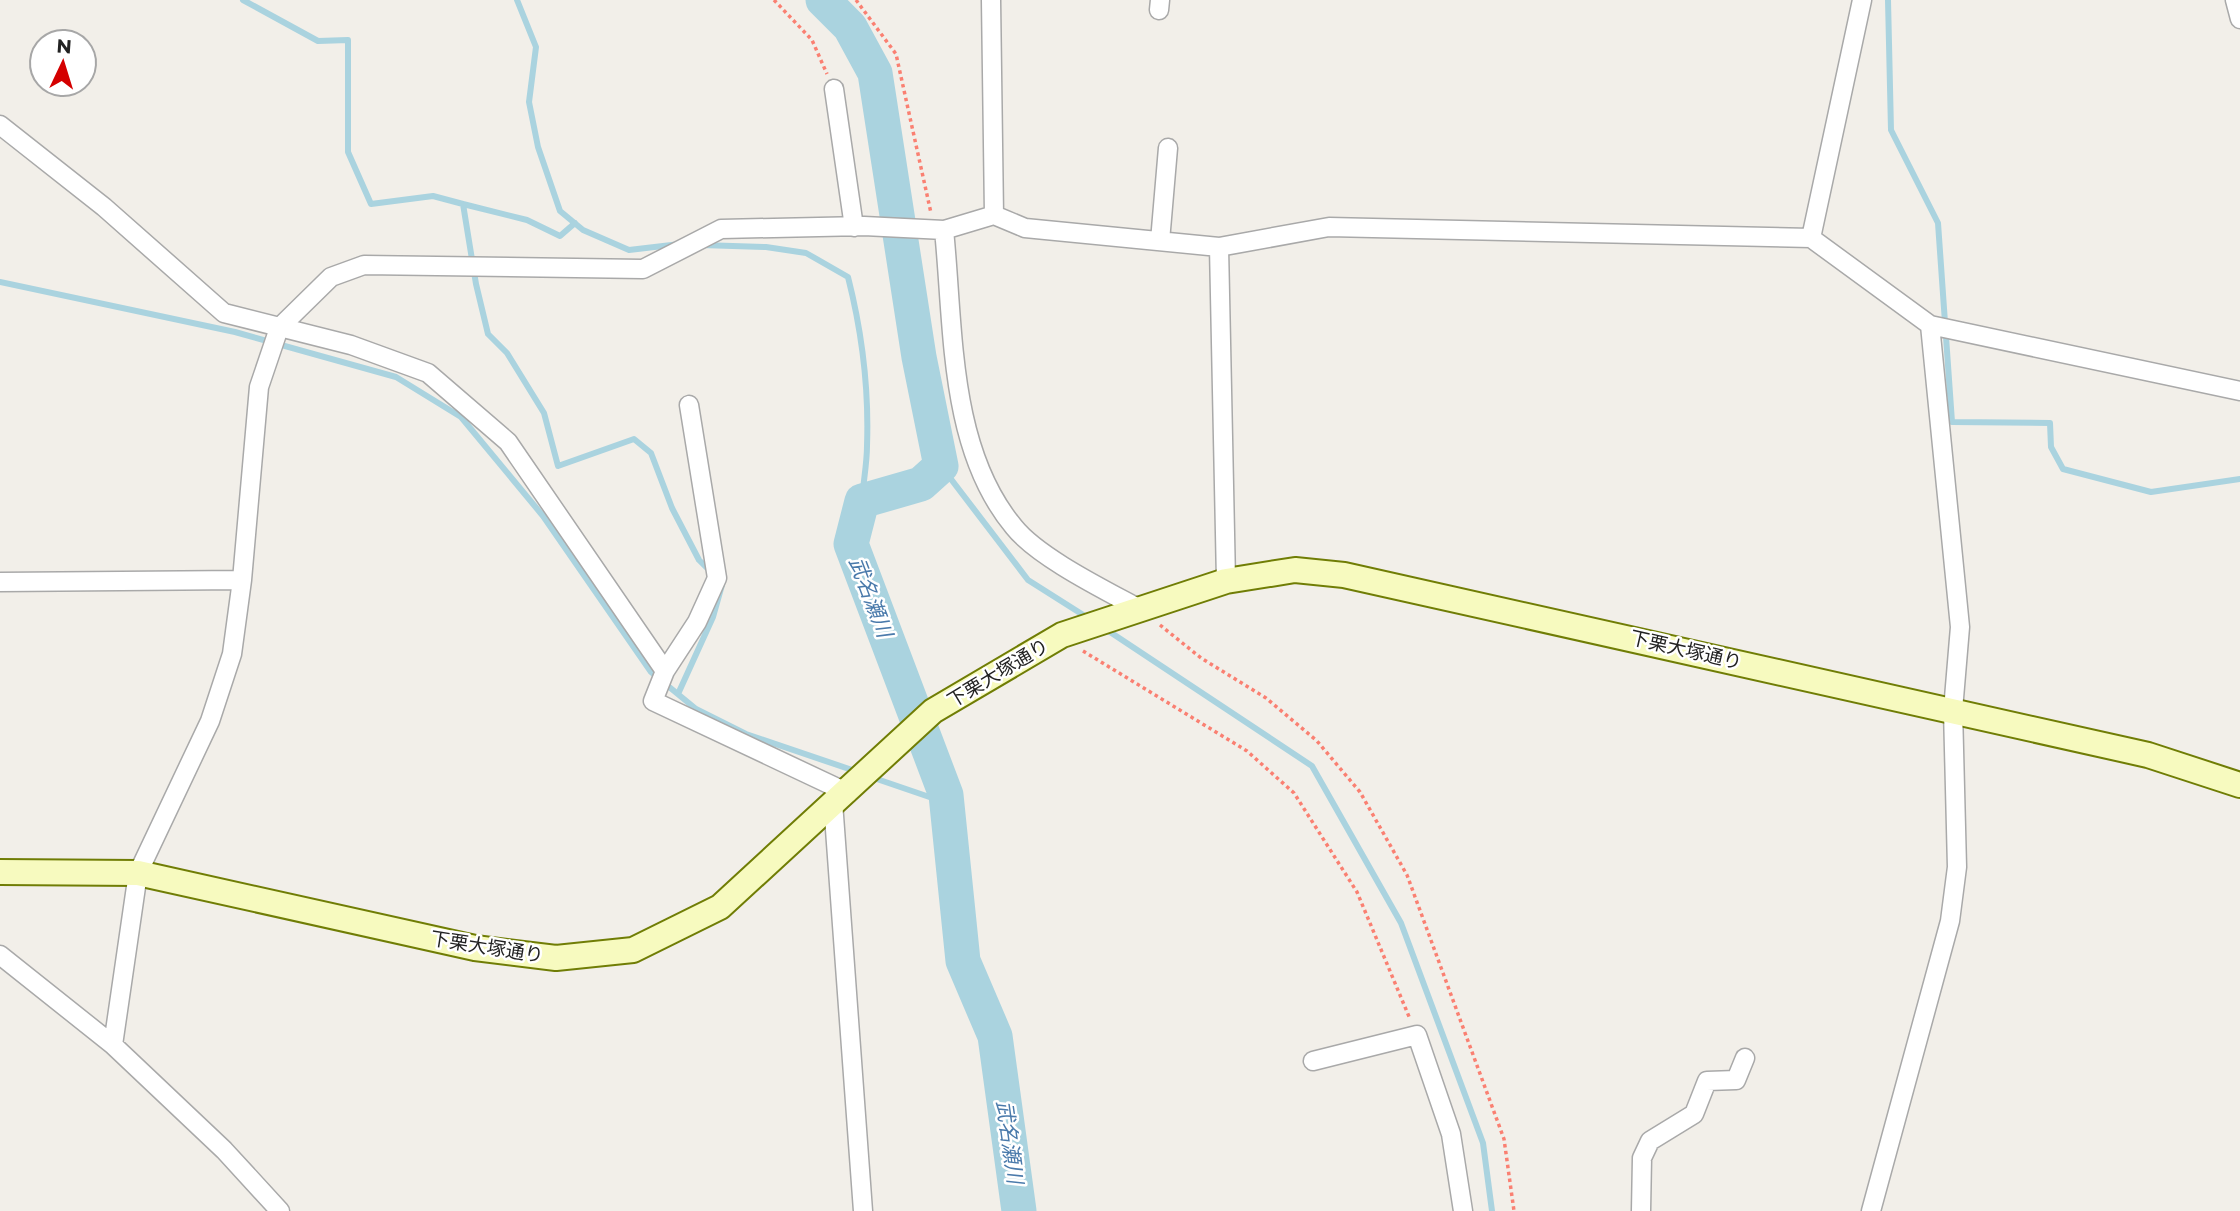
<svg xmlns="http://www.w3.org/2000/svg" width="2240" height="1211" font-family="Montserrat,'Noto Sans JP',sans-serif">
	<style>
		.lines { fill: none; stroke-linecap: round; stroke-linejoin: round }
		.stream { stroke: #aad3df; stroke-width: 6 }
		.river { stroke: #aad3df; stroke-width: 35 }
		.street-casing { stroke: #a9a9a9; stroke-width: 21 }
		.secondary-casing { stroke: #707d05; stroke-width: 28 }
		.path { stroke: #fa8072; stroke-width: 3.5; stroke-dasharray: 3.5 3.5; stroke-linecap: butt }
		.street { stroke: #fff; stroke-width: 18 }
		.secondary { stroke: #f7fabf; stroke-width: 24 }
		.labels { text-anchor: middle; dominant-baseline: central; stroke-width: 5; stroke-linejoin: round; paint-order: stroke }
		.street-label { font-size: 19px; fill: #222; stroke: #fff }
		.water-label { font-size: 21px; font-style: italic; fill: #4a7aab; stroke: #fff }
	</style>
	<rect width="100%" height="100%" fill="#f2efe9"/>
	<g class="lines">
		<path class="stream" d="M243 0 318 41 348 40V152L371 204 433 196 463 204 476 284 488 334 507 353 544 413 558 466 634 439 651 453 672 508 699 560 712 573
			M517 0 536 47 529 102 538 147 560 211 583 230 629 250 680 244
			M1888 0 1891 130 1938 223 1952 422 2050 423 2051 447 2063 469 2151 492 2240 479
			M463 204 527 220 560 236 575 223
			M701 245 766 247 806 253 848 277C862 332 869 390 867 446 867 464 863 483 862 501
			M0 282 235 332 396 377 461 417 543 516 651 672 696 709 746 734 858 772
			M941 466 1028 580 1088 618
			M1104 628 1312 766 1401 923 1483 1143 1492 1211
			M678 694 713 617 722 585
			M871 777 947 803"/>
		<path class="river" d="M823 0 850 27 875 73 919 357 941 466 921 484 862 501 851 544 946 795 963 961 995 1036 1019 1211"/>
		<defs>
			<path id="street" d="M1862 0 1811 238 1930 325 1960 627 1953 710 1957 867 1950 921 1871 1211
				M2235 0 2240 19
				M1159 10 1160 0
				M834 89 854 227
				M0 125 104 207 224 313 351 345 428 373 508 442 665 671 653 701 848 793
				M994 215 1025 228 1219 247 1329 227 1811 238
				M944 230C954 327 948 448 1014 527 1038 557 1103 589 1138 608
				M1160 241 1168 148
				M1219 247 1226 581
				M1930 325 2240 391
				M0 582 242 580
				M665 671 697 622 717 578 689 405
				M833 802 863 1211
				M0 955 113 1045 224 1150 280 1211
				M113 1045 138 873 210 721 232 654 242 580 259 387 279 328 331 277 364 265 643 269 721 229 864 226 944 230 994 215 991 0
				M1313 1061 1417 1035 1451 1134 1463 1211
				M1641 1211 1642 1158 1650 1141 1694 1114 1707 1081 1736 1080 1745 1058"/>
			<path id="secondary" d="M0 872 138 873 475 948 556 958 633 950 720 907 933 711 1062 635 1226 581 1295 570 1344 575 2148 755 2240 785"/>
		</defs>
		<use href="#street" class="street-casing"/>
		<use href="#secondary" class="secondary-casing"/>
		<path class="path" d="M774 0 812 40 827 74
			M856 0 896 54 931 213
			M1160 625 1201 658 1266 698 1317 741 1360 792 1407 875 1504 1139 1514 1211
			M1083 651 1247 751 1294 793 1357 892 1410 1019"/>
		<use href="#street" class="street"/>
		<use href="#secondary" class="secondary"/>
	</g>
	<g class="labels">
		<g class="street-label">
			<text transform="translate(1686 650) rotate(13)">下栗大塚通り</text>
			<text transform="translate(998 673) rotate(-31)">下栗大塚通り</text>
			<text transform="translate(487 947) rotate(9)">下栗大塚通り</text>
		</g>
		<g class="water-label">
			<text transform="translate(871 597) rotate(69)">武名瀬川</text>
			<text transform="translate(1010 1142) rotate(82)">武名瀬川</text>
		</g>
	</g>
	<g transform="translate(63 63) rotate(4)"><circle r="33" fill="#ffffff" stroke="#a7a7a7" stroke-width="2"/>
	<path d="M0-5L12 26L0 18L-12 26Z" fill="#d40000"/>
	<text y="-10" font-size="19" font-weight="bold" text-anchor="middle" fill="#222222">N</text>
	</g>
</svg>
